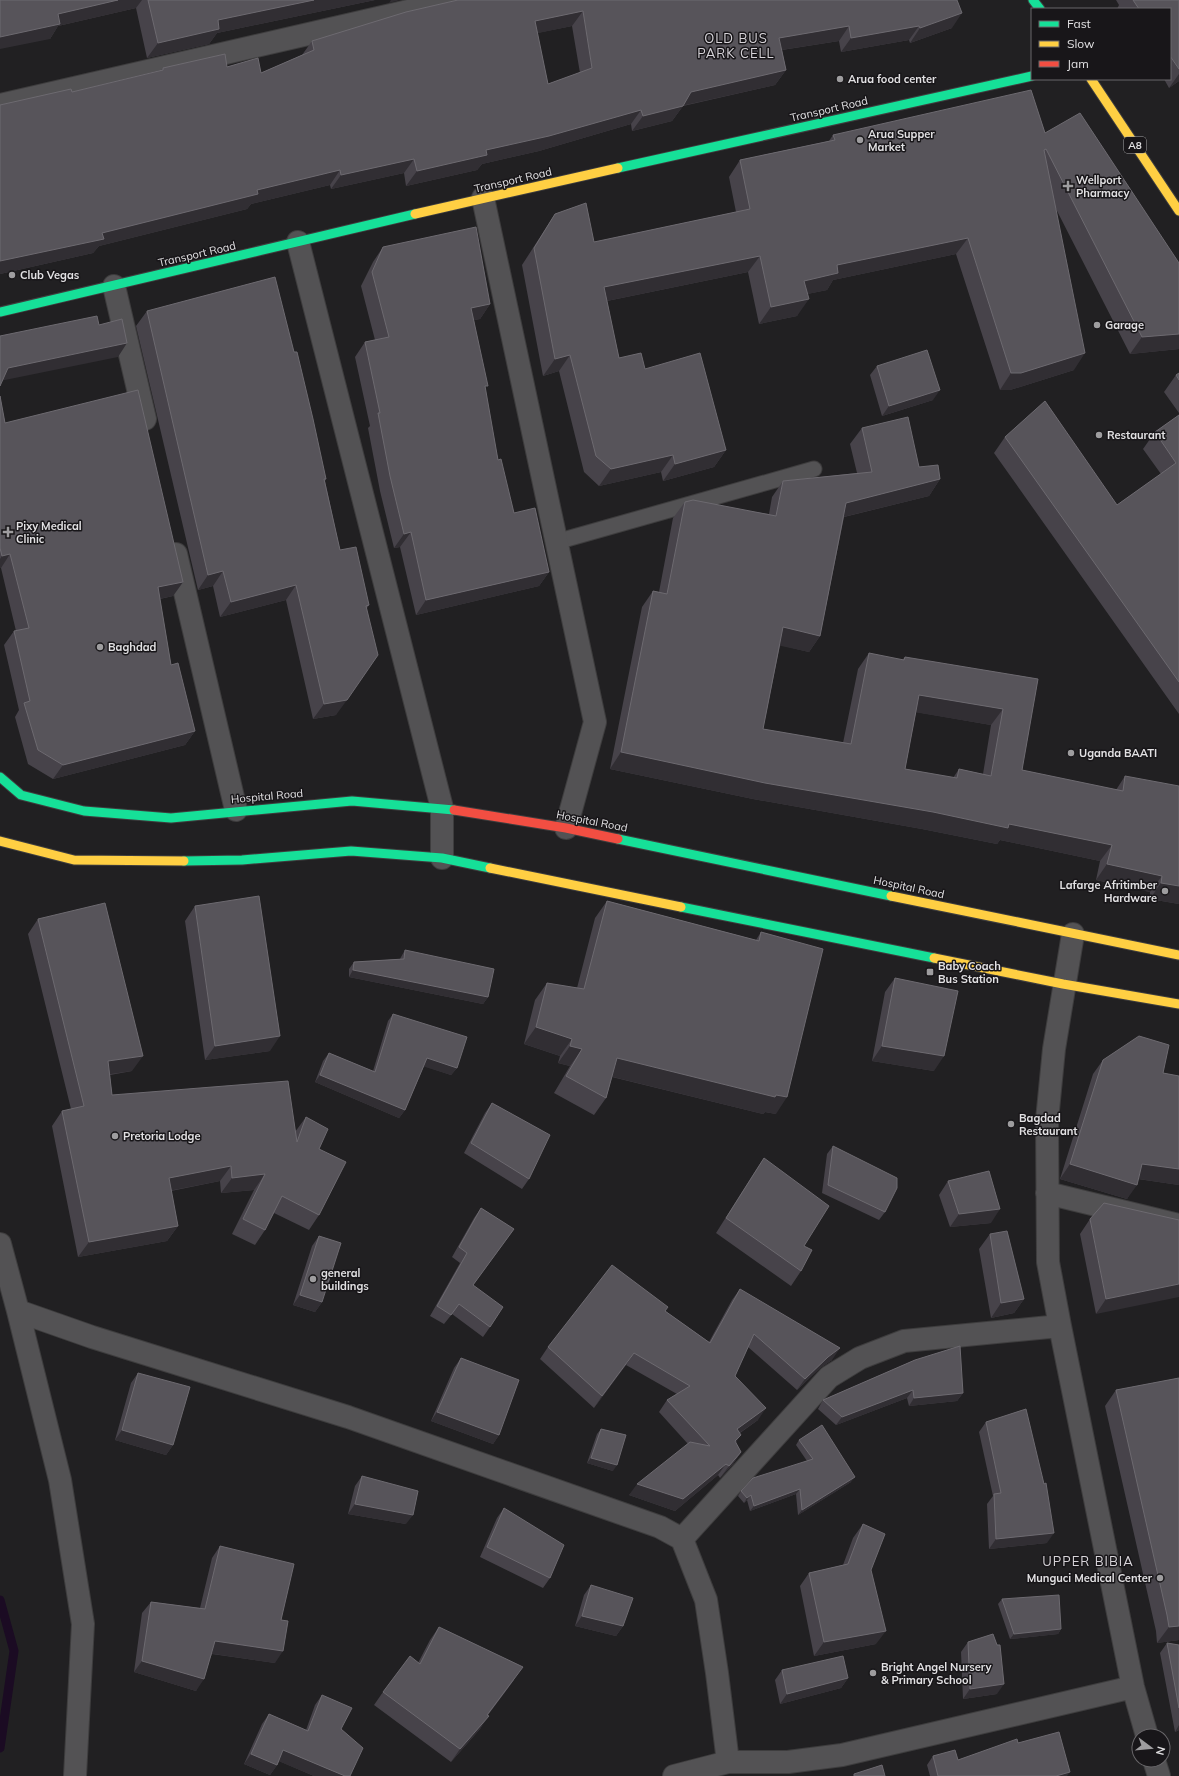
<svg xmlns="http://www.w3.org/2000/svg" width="1179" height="1776" font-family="Mulish,sans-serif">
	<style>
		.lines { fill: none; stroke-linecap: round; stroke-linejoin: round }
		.stream { stroke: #1b0b23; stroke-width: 9 }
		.lane-casing { stroke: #3e3d3e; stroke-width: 17 }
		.street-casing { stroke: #3e3d3e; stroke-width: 24 }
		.fast-casing { stroke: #3e3d3e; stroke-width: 11 }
		.slow-casing { stroke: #3e3d3e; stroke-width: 11 }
		.jam-casing { stroke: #3e3d3e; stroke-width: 11 }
		.lane { stroke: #535254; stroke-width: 15 }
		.street { stroke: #535254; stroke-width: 22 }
		.fast { stroke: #16e098; stroke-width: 9 }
		.slow { stroke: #ffcf43; stroke-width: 9 }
		.jam { stroke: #f24e42; stroke-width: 9 }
		.wall { fill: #47434a; fill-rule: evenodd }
		.shaded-wall { fill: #312e33 }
		.building { fill: #57545a; stroke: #6d6a70; fill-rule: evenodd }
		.poi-dot { fill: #9e9d9f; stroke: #181619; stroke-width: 1.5 }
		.labels { text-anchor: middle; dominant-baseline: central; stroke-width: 3; stroke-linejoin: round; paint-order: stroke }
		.shield { fill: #181619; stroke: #a5a4a6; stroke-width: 1 }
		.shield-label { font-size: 10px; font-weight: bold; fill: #e2e1e3 }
		.poi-label { font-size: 11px; font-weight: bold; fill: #e2e1e3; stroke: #181619; text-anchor: start }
		.street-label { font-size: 11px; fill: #e2e1e3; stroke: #181619 }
		.quarter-label { font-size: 13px; letter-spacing: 1px; fill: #d7d4d9; stroke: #181619 }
	</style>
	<rect width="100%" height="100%" fill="#212022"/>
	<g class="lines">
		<path class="stream" d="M0 1600 14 1651 0 1748"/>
		<defs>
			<path id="lane" d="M556 542 814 469"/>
			<path id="street" d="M0 105 456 0
				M483 198 595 722 566 828
				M298 242 442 808V858
				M114 286 145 419
				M176 554 236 810
				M1073 934 1054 1049 1047 1120 1048 1262 1060 1326 1133 1687 1147 1736
				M1047 1193 1179 1225
				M0 1244 18 1311 60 1480 83 1624 75 1776
				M18 1311 92 1337 348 1417 660 1527 682 1539 706 1600 717 1673 728 1762
				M682 1539 829 1377 860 1358 904 1341 1060 1326
				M1154 1760 1159 1776
				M674 1776 728 1762H788L842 1755 1133 1687"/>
			<path id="fast" d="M1033 0 1040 9
				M618 168 1032 76
				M0 312 415 214
				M0 777 21 795 84 811 171 818 352 801 454 810
				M618 839 891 896
				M184 861 242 860 351 851 442 858 490 868
				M681 907 934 958"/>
			<path id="slow" d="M1091 79 1179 211
				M415 214 618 168
				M0 841 74 860 184 861
				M490 868 681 907
				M891 896 1179 955
				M934 958 1063 984 1179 1004"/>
			<path id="jam" d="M454 810 566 828 618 839"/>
		</defs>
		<use href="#lane" class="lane-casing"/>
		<use href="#street" class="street-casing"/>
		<use href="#fast" class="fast-casing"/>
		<use href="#slow" class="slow-casing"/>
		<use href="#jam" class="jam-casing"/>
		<use href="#lane" class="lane"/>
		<use href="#street" class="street"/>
		<use href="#fast" class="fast"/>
		<use href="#slow" class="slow"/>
		<use href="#jam" class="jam"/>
	</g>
	<path class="wall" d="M0 0H375L217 33 209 44 147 58 136 8 58 26 50 39Z
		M458 0 952 28 910 43 909 40 841 52 839 41 782 50 786 70 775 85 683 106 672 121 632 131 631 124 539 151 482 164 477 170 406 186 404 173 331 189 330 185 251 204 247 209 99 246 93 253 0 274V105L72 92 161 70 163 68 227 67 261 73 302 55 312 41ZM572 26 580 73 548 84 537 33Z
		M1116 0H1179V81L1169 88 1164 79H1170V9H1117L1119 5Z
		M1045 133 1179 263V349L1130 354 1055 207 1074 370 1010 390H1000L956 254 833 280 827 290 807 294 797 316 759 324 748 272 607 301 619 358 645 369 726 450 714 467 663 481 661 472 599 486 584 472 559 371 543 376 522 265 555 214 594 242 736 212 729 177 740 160 829 141 833 135Z
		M383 247 490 304 480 319 474 320 485 389 498 460 514 513 549 572 539 586 416 615 400 547 394 548 380 491 368 428 370 426 355 357 365 342 375 340 361 286 373 262Z
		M147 311 326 479 325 481 340 550 369 605 367 608 336 715 313 719 286 600 220 617 213 586 198 590 136 326Z
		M877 366 933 400 882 416 870 375Z
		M1179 373V413L1164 392 1176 375Z
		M0 396 5 423 183 582 173 596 160 599 171 665 195 731 185 745 53 779 28 764 15 717 19 710 4 645 14 631H16L1 568H0Z
		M1179 415V714L994 453 1005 437 1117 505 1161 474 1143 449 1155 432Z
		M862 428 919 467 940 479 929 496 844 517 820 636 809 652 780 645 763 729 843 743 858 669 869 653 902 660 905 657 1038 679 1022 770 1116 790 1125 776 1179 904 1150 899V892L1096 880 1100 861 1000 840 997 844 922 829 753 799 610 769 642 607 653 591 659 592 673 518 685 502 769 514 772 497 783 481 857 473 850 444ZM916 712 991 725 983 774 959 769 953 778 905 769Z
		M607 901 756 940 761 932 776 1114 765 1112 763 1114 612 1077 606 1098 594 1115 554 1093 570 1066 558 1063 560 1056 524 1044 535 1000 547 983 577 988 595 918Z
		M195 906 270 1051 205 1060 185 921Z
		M38 919 132 1071 110 1075 112 1095 295 1132 306 1117 319 1149V1215L309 1230 274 1213 265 1230 255 1245 232 1234 254 1190 221 1193 220 1181 171 1191 178 1226 167 1241 78 1257 52 1126 62 1111 71 1109 28 934Z
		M405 950 488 997 483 1004 349 977V969L354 962 400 959 401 957Z
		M895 978 934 1071 872 1061 885 992Z
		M393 1014 457 1068 451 1075 424 1066 405 1110 399 1118 315 1082 323 1061 329 1053 373 1071 388 1021Z
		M1103 1060 1163 1073 1179 1076V1185L1138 1179 1127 1199 1060 1179 1093 1074Z
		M492 1103 529 1179 522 1189 464 1153 485 1113Z
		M833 1146 885 1212 879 1220 822 1193 827 1154Z
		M764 1158 804 1246 801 1271 791 1286 716 1233 754 1173Z
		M948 1181 991 1223 950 1227 939 1195Z
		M481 1208 514 1229 473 1285 490 1327 483 1337 452 1314 444 1324 430 1316 460 1263 452 1257 474 1218Z
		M1090 1219 1179 1220 1096 1314 1080 1234Z
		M990 1234 1024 1299 1014 1313 991 1318 979 1249Z
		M319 1236 322 1302 315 1312 293 1305 312 1246Z
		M740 1289 832 1360 820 1368 797 1390 748 1347 735 1376 758 1420 740 1433 736 1443 741 1452 733 1464 720 1478 718 1475 675 1511 629 1495 688 1444 659 1412 667 1400 677 1394 626 1365 594 1408 540 1359 548 1347 665 1311 709 1342 732 1300Z
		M461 1358 499 1435 493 1444 431 1421 454 1368Z
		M915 1360 963 1393 957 1401 909 1406 907 1398 836 1425 818 1409 823 1400Z
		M138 1373 173 1445 166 1455 115 1440 131 1383Z
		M1179 1378V1640L1157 1643 1156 1631 1105 1406 1116 1390Z
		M986 1422 1047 1543 989 1549 987 1504 993 1496 979 1432Z
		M601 1429 613 1471 587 1463 597 1434Z
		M799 1440 851 1482 798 1515 796 1494 750 1511 747 1500 744 1503 738 1496 741 1491 807 1461 796 1445Z
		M362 1476 406 1524 348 1514 355 1486Z
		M504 1508 550 1578 543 1588 480 1557 497 1518Z
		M863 1524 871 1570 876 1644 814 1656 800 1586 809 1573 843 1565 853 1538Z
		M220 1546 281 1620 275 1663 212 1654 196 1691 134 1672 142 1613 151 1602 200 1608 212 1558Z
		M591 1585 623 1626 616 1636 575 1626 584 1595Z
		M1002 1599 1061 1629 1058 1634 1010 1639 998 1604Z
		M439 1627 514 1680 488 1715 480 1729 451 1762 374 1705 383 1692 418 1663 430 1640Z
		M968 1642 997 1694 963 1699 961 1652Z
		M1167 1643 1179 1645V1730L1175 1732 1160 1653Z
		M782 1670 848 1678 841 1688 780 1704 775 1680Z
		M322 1695 341 1729 350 1776H314L279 1761 277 1765 270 1775 244 1764 262 1724 269 1714 306 1730 315 1705Z
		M1018 1743 1067 1776H930L927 1765 933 1756 958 1760Z"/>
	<path class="shaded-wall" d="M118 0H142L136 8 58 26 50 39 0 49V37L58 14Z
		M314 0H375L217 33 209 44 147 58 158 43 218 20Z
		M391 0H400L389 3Z
		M583 11 572 26 524 36 535 21Z
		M962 13 952 28 910 43 920 28Z
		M849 26 839 41 768 52 779 38Z
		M919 26 909 40 841 52 851 38Z
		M786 70 775 85 681 106 691 92Z
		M1179 74V81L1169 88Z
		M683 106 672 121 632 131 643 116Z
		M641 110 631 124 539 151 482 164 477 170 406 186 417 171 486 150Z
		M414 159 404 173 331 189 341 175Z
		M340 170 330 185 251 204 247 209 99 246 93 253 0 274V261L102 233 257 190Z
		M968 238 956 254 833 280 827 290 793 297 804 281 837 265Z
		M760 256 748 272 592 304 604 287Z
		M809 299 797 316 759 324 771 307Z
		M490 304 480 319 461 322 471 308Z
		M1179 334V349L1130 354 1142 337Z
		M127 343 118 357 0 381 8 368Z
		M1085 353 1074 370 1010 390H1000L1011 373Z
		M570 355 559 371 543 376 555 359Z
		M940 390 933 400 882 416 889 406Z
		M726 450 714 467 663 481 675 464Z
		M673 455 661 472 599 486 611 469Z
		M940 479 929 496 835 519 846 503Z
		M411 532 400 547 394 548 404 534Z
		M10 554 1 568H0V559L2 556Z
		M223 571 213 586 198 590 208 575Z
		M549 572 539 586 416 615 426 600Z
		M183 582 173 596 149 601 158 587Z
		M296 585 286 600 220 617 231 602Z
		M783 627 820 636 809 652 772 644Z
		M919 695 1003 709 991 725 908 711Z
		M347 700 336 715 313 719 324 704Z
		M195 731 185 745 53 779 63 765Z
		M621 752 1009 824 1112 845 1100 861 1000 840 997 844 922 829 753 799 610 769Z
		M1107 864 1162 876 1150 892 1096 880Z
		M1161 883 1179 886V904L1150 899Z
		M353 970 488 997 483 1004 349 977Z
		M536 1027 572 1039 560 1056 524 1044Z
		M280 1036 270 1051 205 1060 215 1046Z
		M570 1046 582 1049 570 1066 558 1063Z
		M882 1046 944 1056 934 1071 872 1061Z
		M143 1056 132 1071 97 1076 108 1061Z
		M427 1058 457 1068 451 1075 422 1066Z
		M617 1058 776 1095 787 1097 776 1114 765 1112 763 1114 605 1075Z
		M320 1075 405 1110 399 1118 315 1082Z
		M1070 1164 1137 1185 1127 1199 1060 1179Z
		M1142 1164 1179 1169V1185L1132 1178Z
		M231 1166 220 1181 158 1193 169 1178Z
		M265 1174 254 1190 221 1193 232 1178Z
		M1000 1209 991 1223 950 1227 959 1214Z
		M178 1226 167 1241 78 1257 89 1242Z
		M1179 1284V1297L1096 1314 1106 1299Z
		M300 1295 322 1302 315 1312 293 1305Z
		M1024 1299 1014 1313 991 1318 1001 1303Z
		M840 1348 832 1360 820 1368 797 1390 805 1379 828 1357Z
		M634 1353 626 1365 594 1408 602 1396Z
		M913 1390 907 1398 836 1425 842 1417Z
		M963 1393 957 1401 909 1406 914 1398Z
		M766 1408 758 1420 729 1440 737 1429Z
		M437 1412 499 1435 493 1444 431 1421Z
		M122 1430 173 1445 166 1455 115 1440Z
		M741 1435 733 1447 735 1441Z
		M741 1452 733 1464 720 1478 729 1466Z
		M591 1458 617 1465 613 1471 587 1463Z
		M726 1464 718 1475 675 1511 629 1495 637 1484Z
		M855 1477 851 1482 798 1515 802 1510Z
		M800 1489 796 1494 750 1511 754 1506Z
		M751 1495 747 1500 744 1503 747 1498Z
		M355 1504 413 1515 406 1524 348 1514Z
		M1054 1533 1047 1543 989 1549 996 1539Z
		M582 1616 623 1626 616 1636 575 1626Z
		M1179 1626V1640L1157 1643 1169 1627Z
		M1061 1629 1058 1634 1010 1639 1014 1634Z
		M886 1631 876 1644 814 1656 824 1642Z
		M215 1641 283 1651 275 1663 207 1653Z
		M142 1661 204 1679 196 1691 134 1672Z
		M848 1678 841 1688 780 1704 787 1694Z
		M1004 1684 997 1694 963 1699 970 1689Z
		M489 1716 480 1729 451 1762 460 1749Z
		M1179 1725V1730L1175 1732Z
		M283 1750 345 1776H314L276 1760Z
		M251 1754 277 1765 270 1775 244 1764Z
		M1070 1772 1067 1776H1056Z"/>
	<path class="building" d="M0 0H118L58 14 60 24 0 37Z
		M148 0H314L218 20 219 29 158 43Z
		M458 0H957L962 13 920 28 919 26 851 38 849 26 779 38 786 70 691 92 683 106 643 116 641 110 549 136 486 150 487 155 417 171 414 159 341 175 340 170 257 190 258 194 102 233 104 239 0 261V105L71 89 72 92 163 70V68L225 54 227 67 258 58 261 73 314 50 312 41 406 12ZM583 11 592 68 548 84 535 21Z
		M1133 0H1179V69L1170 56V9H1139Z
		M1031 90 1045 133 1080 113 1179 263V334L1142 337 1046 149 1044 150 1085 353 1021 373H1011L968 238 837 265 838 273 804 281 809 299 771 307 760 256 604 287 619 358 641 353 645 369 700 353 726 450 675 464 673 455 611 469 596 456 570 355 555 359 534 248 555 214 586 203 594 242 750 209 740 160 835 140 833 135Z
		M476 227 490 304 471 308 488 386H485L498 460 501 459 514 513 535 508 549 572 426 600 411 532 404 534 390 476 378 413H380L365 342 389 337 372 272 383 247Z
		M275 277 294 352H297L313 419 326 479H324L340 550 356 547 369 605 366 606 378 655 347 700 324 704 296 585 231 602 223 571 208 575 147 311Z
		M97 316 99 325 122 319 127 343 8 368 0 386V336Z
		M927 350 940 390 889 406 877 366Z
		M1179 373V380L1176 375Z
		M138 390 183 582 158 587 171 665 178 663 195 731 63 765 38 750 24 703 30 701 14 631 29 628 10 554 2 556 0 548V396L5 423Z
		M1045 401 1117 505 1176 463 1155 432 1179 415V682L1005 437Z
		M908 417 919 467 938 465 940 479 846 503 820 636 783 627 763 729 851 744 869 653 904 660 905 657 1038 679 1022 770 1123 791 1125 776 1179 786V886L1161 883 1162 876 1107 864 1112 845 1009 824 1008 828 933 812 765 783 621 752 653 591 667 594 685 502 693 500 776 516 783 481 872 472 862 428ZM919 695 1003 709 991 776 959 769 957 778 905 769Z
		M259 896 280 1036 215 1046 195 906Z
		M607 901 759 941 761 932 823 949 787 1097 776 1095 775 1097 617 1058 606 1098 566 1076 582 1049 570 1046 572 1039 536 1027 547 983 584 989Z
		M105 903 143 1056 108 1061 112 1095 288 1081 297 1142 306 1117 328 1129 319 1149 346 1162 319 1215 282 1196 265 1230 243 1219 265 1174 232 1178 231 1166 169 1178 178 1226 89 1242 62 1111 84 1106 38 919Z
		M405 950 494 969 488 997 353 970 354 962 404 959Z
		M895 978 958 991 944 1056 882 1046Z
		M393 1014 467 1037 457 1068 427 1058 405 1110 320 1075 329 1053 375 1072Z
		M1139 1036 1169 1045 1163 1073 1179 1076V1169L1142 1164 1137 1185 1070 1164 1103 1060Z
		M492 1103 550 1135 529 1179 471 1143Z
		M833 1146 897 1178V1188L885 1212 828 1185Z
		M764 1158 829 1206 804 1246 812 1250 801 1271 726 1218Z
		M989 1171 1000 1209 959 1214 948 1181Z
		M1104 1203 1179 1220V1284L1106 1299 1090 1219Z
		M481 1208 514 1229 473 1285 503 1307 490 1327 459 1304 451 1315 437 1306 467 1253 459 1247Z
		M1007 1231 1024 1299 1001 1303 990 1234Z
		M319 1236 341 1243 322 1302 300 1295Z
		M612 1265 668 1307 665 1311 710 1343 740 1289 840 1348 828 1357 805 1379 754 1334 735 1376 766 1408 737 1429 741 1435 735 1441 741 1452 729 1466 726 1464 683 1499 637 1484 690 1442 710 1446 667 1400 690 1386 634 1353 602 1396 548 1347Z
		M960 1346 963 1393 914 1398 913 1390 842 1417 823 1400 915 1360Z
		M461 1358 519 1380 499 1435 437 1412Z
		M138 1373 190 1387 173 1445 122 1430Z
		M1179 1378V1626L1169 1627 1167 1615 1116 1390Z
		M1026 1409 1044 1484 1046 1483 1054 1533 996 1539 994 1494 1001 1493 986 1422Z
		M822 1425 855 1477 802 1510 800 1489 754 1506 751 1495 747 1498 741 1491 753 1478 813 1459 799 1440Z
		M601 1429 626 1435 617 1465 591 1458Z
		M362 1476 418 1491 413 1515 355 1504Z
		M504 1508 564 1545 550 1578 487 1547Z
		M863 1524 885 1534 871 1570 886 1631 824 1642 809 1573 848 1564Z
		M220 1546 294 1564 281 1620 288 1621 283 1651 215 1641 204 1679 142 1661 151 1602 205 1609Z
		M591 1585 633 1598 623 1626 582 1616Z
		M1059 1595 1061 1629 1014 1634 1002 1599Z
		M439 1627 523 1667 487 1715 489 1716 460 1749 383 1692 410 1656 420 1664Z
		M993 1634 997 1645H1000L1004 1684 970 1689 968 1642Z
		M1167 1643 1179 1645V1708Z
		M843 1656 848 1678 787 1694 782 1670Z
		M322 1695 352 1708 341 1729 363 1748 350 1776H345L283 1750 277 1765 251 1754 269 1714 308 1731Z
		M1059 1732 1070 1772 1056 1776H938L933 1756 955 1750 958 1760 1017 1739 1018 1743Z
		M882 1765 885 1776H854V1774Z"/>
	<g class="poi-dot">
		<circle cx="840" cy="79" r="4"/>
		<circle cx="860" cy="140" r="4"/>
		<path d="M1066 180h4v4h4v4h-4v4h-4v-4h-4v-4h4z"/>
		<circle cx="12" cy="275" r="4"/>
		<circle cx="1097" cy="325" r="4"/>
		<circle cx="1099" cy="435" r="4"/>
		<path d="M6 526h4v4h4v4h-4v4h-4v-4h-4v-4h4z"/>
		<circle cx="100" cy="647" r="4"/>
		<circle cx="1071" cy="753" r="4"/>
		<circle cx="1165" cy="891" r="4"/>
		<rect x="926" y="968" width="8" height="8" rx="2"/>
		<circle cx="1011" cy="1124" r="4"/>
		<circle cx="115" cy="1136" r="4"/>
		<circle cx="313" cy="1279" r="4"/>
		<circle cx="1160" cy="1578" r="4"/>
		<circle cx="873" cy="1673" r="4"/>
	</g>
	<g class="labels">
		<rect class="shield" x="1124" y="137" width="22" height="16" rx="3"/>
		<g class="shield-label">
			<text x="1135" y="145">A8</text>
		</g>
		<g class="poi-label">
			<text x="848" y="79">Arua food center</text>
			<text x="868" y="134">Arua Supper<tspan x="868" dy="13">Market</tspan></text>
			<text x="1076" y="180">Wellport<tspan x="1076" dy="13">Pharmacy</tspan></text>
			<text x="20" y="275">Club Vegas</text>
			<text x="1105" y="325">Garage</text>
			<text x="1107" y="435">Restaurant</text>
			<text x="16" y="526">Pixy Medical<tspan x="16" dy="13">Clinic</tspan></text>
			<text x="108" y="647">Baghdad</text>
			<text x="1079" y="753">Uganda BAATI</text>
			<text x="1157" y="885" text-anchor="end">Lafarge Afritimber<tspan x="1157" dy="13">Hardware</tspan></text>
			<text x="938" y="966">Baby Coach<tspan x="938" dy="13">Bus Station</tspan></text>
			<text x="1019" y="1118">Bagdad<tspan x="1019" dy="13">Restaurant</tspan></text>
			<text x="123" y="1136">Pretoria Lodge</text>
			<text x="321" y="1273">general<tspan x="321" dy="13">buildings</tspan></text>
			<text x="1152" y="1578" text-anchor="end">Munguci Medical Center</text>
			<text x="881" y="1667">Bright Angel Nursery<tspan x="881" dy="13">&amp; Primary School</tspan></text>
		</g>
		<g class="street-label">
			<text transform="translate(829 109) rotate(-13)">Transport Road</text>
			<text transform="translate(513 180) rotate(-13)">Transport Road</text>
			<text transform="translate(197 254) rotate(-13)">Transport Road</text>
			<text transform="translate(267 796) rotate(-5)">Hospital Road</text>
			<text transform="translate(592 821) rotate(11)">Hospital Road</text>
			<text transform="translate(909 887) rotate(12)">Hospital Road</text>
		</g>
		<g class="quarter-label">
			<text x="736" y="38">OLD BUS<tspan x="736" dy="15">PARK CELL</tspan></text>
			<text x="1088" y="1561">UPPER BIBIA</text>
		</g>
	</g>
	<rect x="1031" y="8" width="140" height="72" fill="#181619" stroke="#69676a"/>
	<rect x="1039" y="21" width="20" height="6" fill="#16e098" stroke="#69676a"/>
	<text x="1067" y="28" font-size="12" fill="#e2e1e3">Fast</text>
	<rect x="1039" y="41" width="20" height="6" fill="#ffcf43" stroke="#69676a"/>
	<text x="1067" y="48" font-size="12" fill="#e2e1e3">Slow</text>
	<rect x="1039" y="61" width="20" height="6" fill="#f24e42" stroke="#69676a"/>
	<text x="1067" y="68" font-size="12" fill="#e2e1e3">Jam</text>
	<g transform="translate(1151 1748) rotate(106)"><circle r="19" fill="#181619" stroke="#69676a"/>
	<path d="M0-3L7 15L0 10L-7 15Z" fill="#9e9d9f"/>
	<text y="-6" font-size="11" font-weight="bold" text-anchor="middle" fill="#e2e1e3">N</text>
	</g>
</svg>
